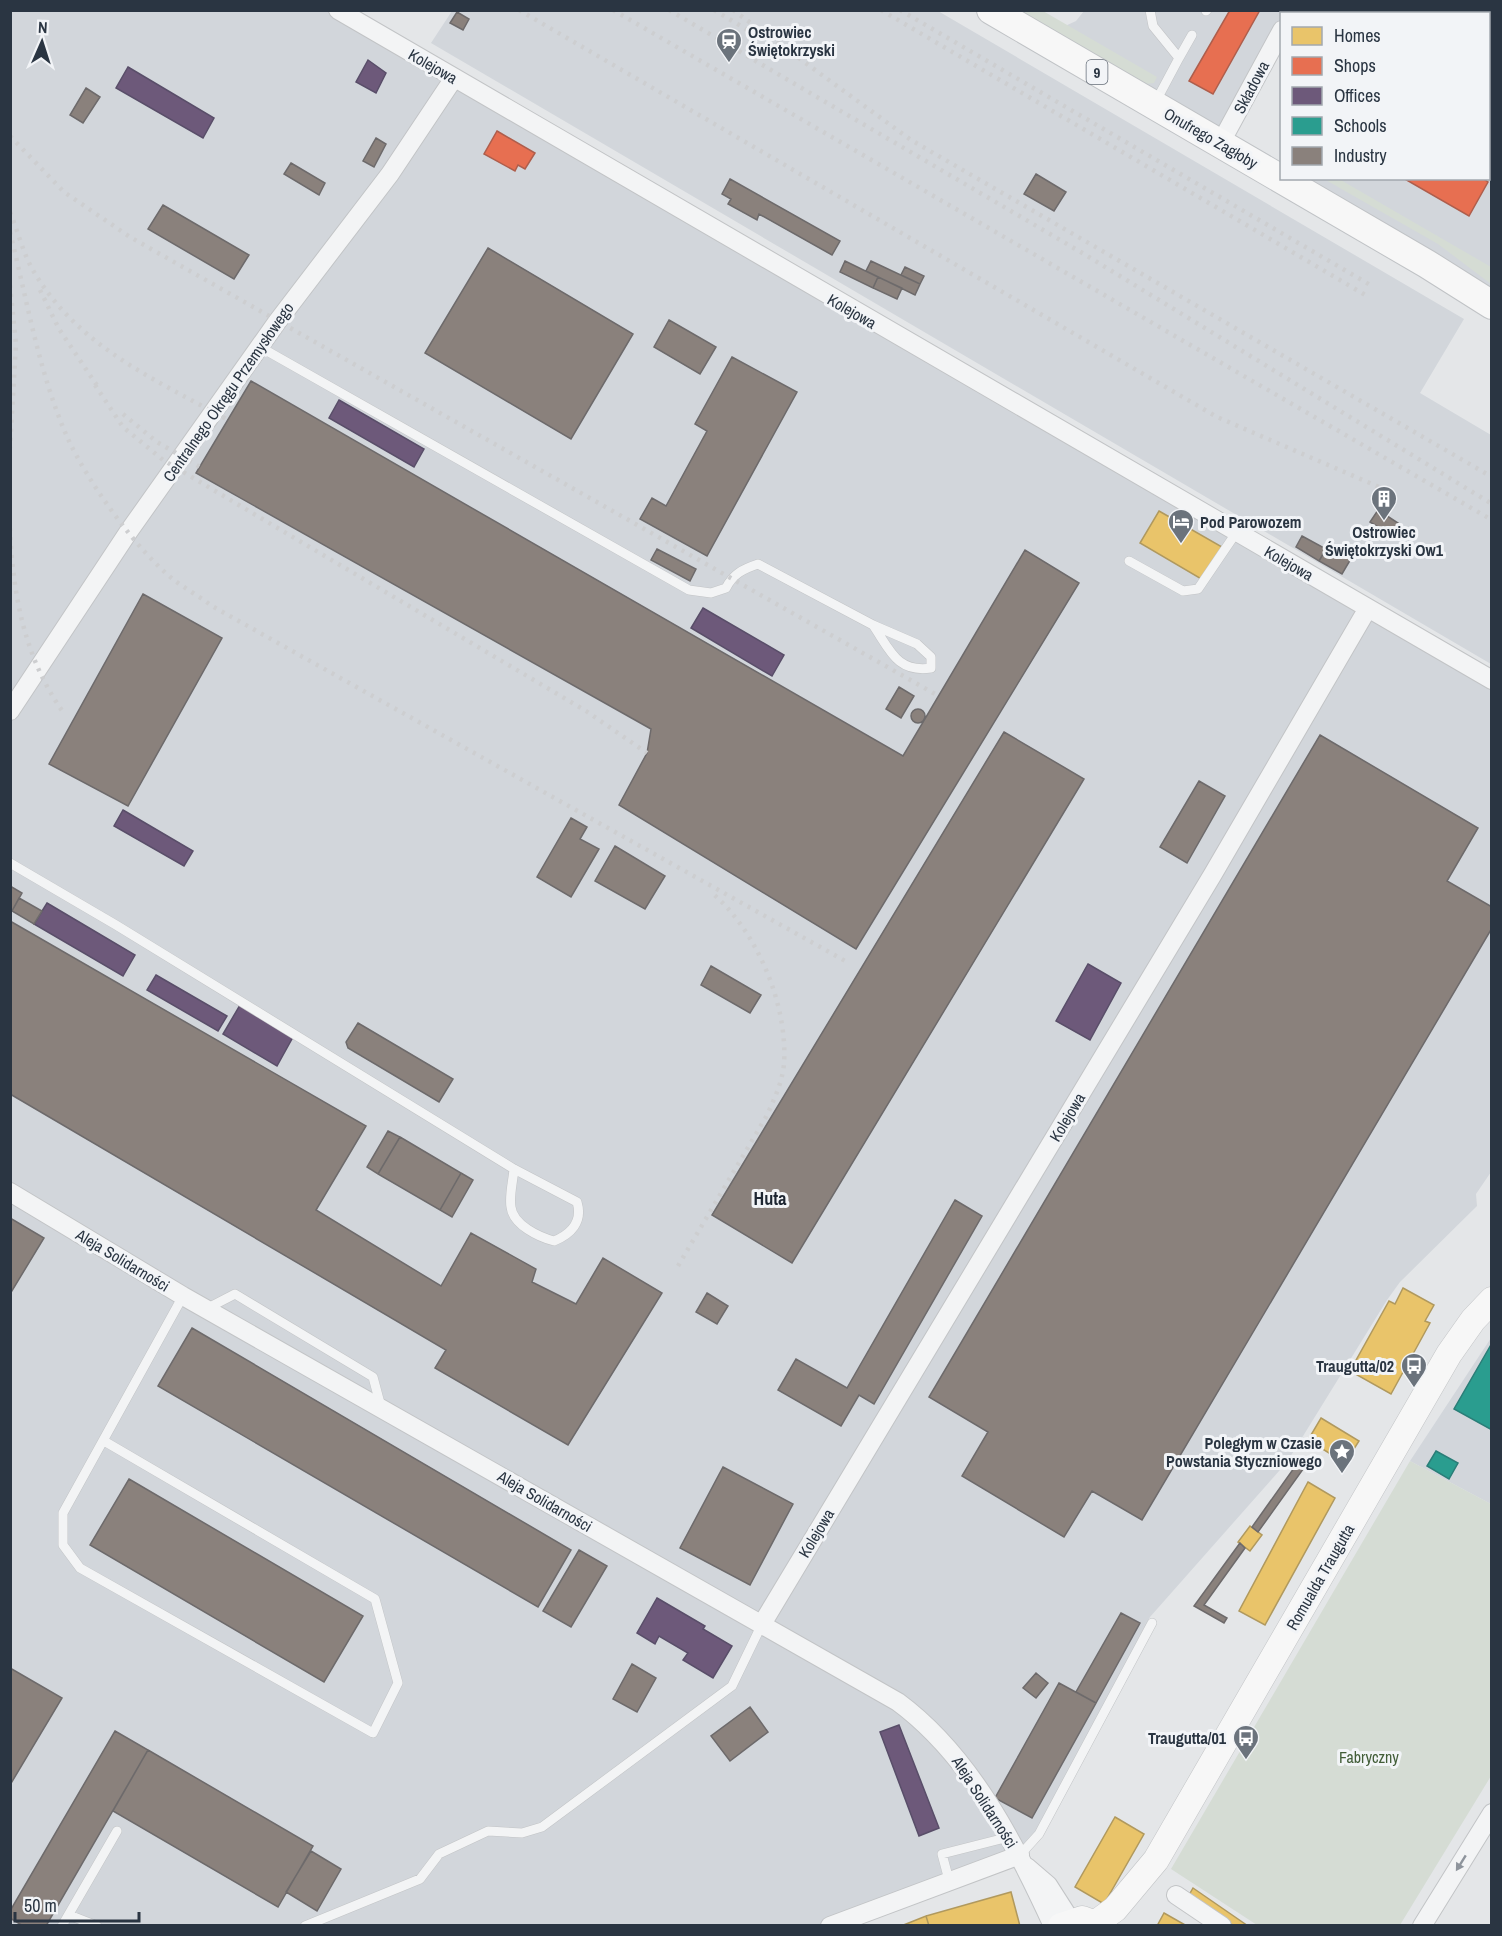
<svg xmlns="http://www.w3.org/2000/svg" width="1502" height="1936" font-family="'Archivo Narrow',sans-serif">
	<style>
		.built { fill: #d2d6db }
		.green { fill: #d5dcd4 }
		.homes { fill: #e9c46a; stroke: #b0995e; stroke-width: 1.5 }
		.shops { fill: #e76f51; stroke: #ae5e4c; stroke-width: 1.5 }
		.offices { fill: #6d597a; stroke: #594e69; stroke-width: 1.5 }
		.schools { fill: #2a9d8f; stroke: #2a7e78; stroke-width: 1.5 }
		.industry { fill: #8a817c; stroke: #6d6a6b; stroke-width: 1.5 }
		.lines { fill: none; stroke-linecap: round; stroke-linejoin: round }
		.lane-casing { stroke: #c2c4c6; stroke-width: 10 }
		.street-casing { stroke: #c2c4c6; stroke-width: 20 }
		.secondary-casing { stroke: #c2c4c6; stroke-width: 27 }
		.primary-casing { stroke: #c0c3c6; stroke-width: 30 }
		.lane { stroke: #f3f4f5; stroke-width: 9 }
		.street { stroke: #f3f4f5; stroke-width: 18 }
		.secondary { stroke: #f7f7f7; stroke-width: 26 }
		.primary { stroke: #f7f7f7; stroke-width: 28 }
		.rail { stroke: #cdced0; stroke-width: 4.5; stroke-dasharray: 3 6; stroke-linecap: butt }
		.oneway { fill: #8e949c }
		.labels { text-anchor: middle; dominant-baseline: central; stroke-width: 6; stroke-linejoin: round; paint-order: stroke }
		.shield { fill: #f2f4f7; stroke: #666e78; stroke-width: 1.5 }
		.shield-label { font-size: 15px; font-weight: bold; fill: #2a3542 }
		.poi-label { font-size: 16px; font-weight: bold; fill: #2a3542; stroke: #f2f4f7; text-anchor: end }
		.street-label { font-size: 16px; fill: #2a3542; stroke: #f2f4f7 }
		.park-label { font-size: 16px; fill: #425d38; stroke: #f2f4f7 }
		.neighbourhood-label { font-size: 18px; font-weight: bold; fill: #1d2632; stroke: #f2f4f7 }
	</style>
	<rect width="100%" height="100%" fill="#e4e6e8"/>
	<path class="built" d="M11 11H338L1491 680V1172L1476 1194 1477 1206 1400 1282 1387 1300 1287 1462 1150 1617 1034 1842 830 1925 11 1926Z
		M452 11H938L1464 319 1420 393 1491 435V664L431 43Z
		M1084 11H1292L1291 13 1282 14 1281 30 1220 144 1039 38 1076 21Z
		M1440 11H1491V305L1282 178H1488V14L1437 13Z
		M1491 1338V1504L1410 1461Z"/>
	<path class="green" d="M1020 11H1043L1157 77 1154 83 1146 84Z
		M1324 179H1339L1491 267V284L1438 244Z
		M1410 1461 1491 1504V1776L1400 1925H1257L1171 1869Z"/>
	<path class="homes" d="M1159 511 1222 547 1203 580 1140 543Z
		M1403 1288 1434 1305 1425 1321 1430 1323 1391 1394 1350 1371 1389 1301 1395 1304Z
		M1321 1418 1359 1441 1345 1463 1308 1440Z
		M1308 1482 1335 1498 1265 1625 1239 1611Z
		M1250 1526 1262 1535 1250 1551 1238 1542Z
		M1115 1817 1144 1834 1104 1904 1075 1887Z
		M1193 1888 1248 1926H1234L1189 1895Z
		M1011 1892 1020 1926H929L926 1916Z
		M1164 1913 1187 1926H1157Z
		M926 1916 929 1926H901Z"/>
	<path class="shops" d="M1230 10H1260L1213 94 1189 81Z
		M1489 61 1492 62V169L1488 168Z
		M497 131 535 153 525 169 518 165 515 171 484 154Z
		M1403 178H1482L1488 182 1469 216Z"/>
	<path class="offices" d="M368 60 386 73 376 93 356 82Z
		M128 67 214 118 203 138 116 88Z
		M339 400 424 449 414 467 329 418Z
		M703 608 784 655 772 676 691 628Z
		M123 810 193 851 184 866 114 826Z
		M47 903 135 955 123 976 34 924Z
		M1088 964 1121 983 1090 1040 1056 1021Z
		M156 975 227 1016 218 1031 147 990Z
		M240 1005 293 1037 277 1066 223 1034Z
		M657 1598 705 1626 703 1629 732 1646 713 1678 683 1660 688 1653 659 1636 655 1644 637 1633Z
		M899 1725 939 1828 919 1836 880 1732Z"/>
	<path class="schools" d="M1492 1343V1430L1454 1409Z
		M1436 1451 1458 1463 1449 1479 1427 1466Z"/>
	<path class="industry" d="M457 12 469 19 463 30 450 23Z
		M86 88 100 97 83 123 70 115Z
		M376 138 386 144 374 167 363 161Z
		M291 163 325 183 319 195 284 174Z
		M1036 174 1066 192 1054 211 1024 194Z
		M730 179 840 241 832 255 759 214 757 220 728 204 731 199 722 194Z
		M163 205 249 255 234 279 148 229Z
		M488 248 633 334 571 439 425 353Z
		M845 261 878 277 873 288 840 272Z
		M871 261 920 284 915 295 866 271Z
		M905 267 924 276 920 284 901 275Z
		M878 277 902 288 897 299 873 288Z
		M669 320 716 347 700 374 654 347Z
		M732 357 797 392 707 556 640 519 652 498 666 506 707 431 695 424Z
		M251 381 903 756 1025 550 1079 583 856 949 619 805 647 753 651 729 196 473Z
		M1378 510 1398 523 1391 535 1370 522Z
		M1302 536 1326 549 1319 561 1296 547Z
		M1329 544 1352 557 1342 574 1319 561Z
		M657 549 696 569 690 581 651 560Z
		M143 594 222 638 128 806 49 764Z
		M899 687 914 696 901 718 886 709Z
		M911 716a7 7 0 1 1 14 0a7 7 0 1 1-14 0Z
		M1004 732 1084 779 792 1263 712 1215Z
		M1320 735 1478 828 1447 881 1492 907V928L1142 1520 1092 1491 1064 1537 962 1476 988 1432 929 1397Z
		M1199 781 1225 796 1187 863 1160 847Z
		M571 818 587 827 580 839 599 849 571 897 537 877Z
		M615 846 665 876 645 909 595 881Z
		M10 886 22 893 12 911 10 910Z
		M19 898 42 911 34 924 12 911Z
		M10 921 366 1126 316 1210 441 1286 471 1233 536 1269 532 1282 576 1304 603 1258 662 1293 568 1445 435 1368 446 1350 10 1094Z
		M711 966 761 995 750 1013 701 985Z
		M358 1023 453 1079 439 1102 348 1048 346 1042Z
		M388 1131 400 1137 378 1174 367 1167Z
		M400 1137 461 1173 440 1210 378 1174Z
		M461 1173 473 1180 452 1217 440 1210Z
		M955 1200 982 1216 874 1404 859 1395 841 1426 778 1390 796 1359 847 1388Z
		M10 1218 44 1238 10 1294Z
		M707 1293 728 1306 717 1324 696 1312Z
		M192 1328 571 1550 538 1607 158 1386Z
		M1299 1461 1306 1465 1258 1532 1252 1527Z
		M723 1467 793 1504 750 1585 680 1548Z
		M129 1479 363 1616 324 1682 90 1545Z
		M1240 1543 1245 1548 1204 1605 1227 1618 1224 1623 1194 1606Z
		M579 1550 607 1566 571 1627 543 1611Z
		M1121 1613 1140 1623 1096 1703 1076 1692Z
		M632 1664 656 1678 637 1712 613 1699Z
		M10 1668 62 1698 10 1785Z
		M1036 1673 1048 1683 1036 1698 1023 1688Z
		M1059 1683 1096 1703 1032 1818 995 1798Z
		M750 1707 768 1732 730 1761 711 1736Z
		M115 1731 148 1750 46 1926H23L10 1918V1911Z
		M148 1750 313 1846 278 1907 113 1811Z
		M311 1851 341 1869 317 1911 286 1892Z"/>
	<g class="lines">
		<defs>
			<path id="lane" d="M1150 10 1153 26 1179 58 1155 103
				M1206 11 1207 10
				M1179 58 1192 35
				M260 347 689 590 711 593 726 588C733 574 743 569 758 564L873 625 917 644 931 657V668C897 673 890 650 873 625
				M1129 561 1183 591 1198 589 1236 533
				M10 863 116 925 514 1169 577 1202C583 1222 571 1234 554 1241 539 1237 513 1225 511 1207 509 1196 513 1181 514 1169
				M206 1309 235 1294 373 1377 381 1407
				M104 1441 375 1599 398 1683 373 1733 80 1568 63 1545V1513L183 1296
				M1020 1855 1039 1834 1152 1623
				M949 1880 942 1854 1009 1837
				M69 1915 97 1926
				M62 1926 117 1831
				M305 1926 420 1879 439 1854 488 1831 522 1833 542 1827 732 1686 762 1624"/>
			<path id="street" d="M338 10 1492 680
				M1291 14 1292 10
				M1447 14 1449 10
				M1220 144 1282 30
				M10 711 129 531 277 322 390 174 454 78
				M10 1192 183 1296 898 1702C971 1756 1016 1845 1053 1926
				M762 1624 1213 874 1368 608
				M1027 1867 1048 1885 1071 1921
				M1176 1895 1222 1926
				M830 1926 1020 1855
				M1422 1926 1492 1813"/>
			<path id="secondary" d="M1096 1923 1115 1909 1156 1860 1449 1354 1473 1320 1492 1300
				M1061 1926 1082 1919 1101 1926"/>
			<path id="primary" d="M991 10 1427 264 1492 305"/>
		</defs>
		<use href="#lane" class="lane-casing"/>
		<use href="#street" class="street-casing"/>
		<use href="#secondary" class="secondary-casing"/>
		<use href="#primary" class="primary-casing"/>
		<use href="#lane" class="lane"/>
		<use href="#street" class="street"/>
		<use href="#secondary" class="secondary"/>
		<use href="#primary" class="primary"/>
		<path class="rail" d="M519 10 1217 417 1393 493
			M613 10 1492 520
			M669 10 1084 254 1492 504
			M714 10 751 32
			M733 10 911 140 1492 477
			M881 10 1367 296
			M900 10 1372 286
			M10 136 64 192 130 237 935 694
			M10 212C18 231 23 254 34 272 79 347 154 379 228 420
			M10 232C27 300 39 374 68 439 88 482 137 551 174 580 186 589 200 597 212 606L847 962
			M10 285 16 344 10 448
			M40 290 59 329 100 390
			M95 385 123 427 163 460 586 711 647 753
			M123 414 157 442 200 467
			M10 528C13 595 24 657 63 712
			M678 1266 766 1117C774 1100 782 1083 784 1064 788 1005 757 931 712 893"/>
	</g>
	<defs><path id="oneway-solid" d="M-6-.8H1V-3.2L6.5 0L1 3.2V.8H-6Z" transform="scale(1.5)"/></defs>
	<use class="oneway" href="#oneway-solid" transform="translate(1461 1863) rotate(122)"/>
	<defs>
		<symbol id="station-pin" viewBox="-11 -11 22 30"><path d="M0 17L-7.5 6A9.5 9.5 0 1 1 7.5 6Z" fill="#6b737c" stroke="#f2f4f7"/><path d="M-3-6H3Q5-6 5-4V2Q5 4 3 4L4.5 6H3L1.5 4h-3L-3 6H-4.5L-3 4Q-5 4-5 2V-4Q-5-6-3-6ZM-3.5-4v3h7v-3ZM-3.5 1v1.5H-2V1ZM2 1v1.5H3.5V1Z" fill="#fff"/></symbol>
		<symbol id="building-pin" viewBox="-11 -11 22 30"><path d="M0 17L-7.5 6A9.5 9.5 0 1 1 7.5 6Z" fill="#6b737c" stroke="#f2f4f7"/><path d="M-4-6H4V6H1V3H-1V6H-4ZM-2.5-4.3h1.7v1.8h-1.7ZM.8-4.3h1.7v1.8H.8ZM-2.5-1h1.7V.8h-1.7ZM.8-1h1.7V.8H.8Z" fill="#fff"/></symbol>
		<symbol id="hotel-pin" viewBox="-11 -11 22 30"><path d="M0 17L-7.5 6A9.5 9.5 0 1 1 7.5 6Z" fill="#6b737c" stroke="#f2f4f7"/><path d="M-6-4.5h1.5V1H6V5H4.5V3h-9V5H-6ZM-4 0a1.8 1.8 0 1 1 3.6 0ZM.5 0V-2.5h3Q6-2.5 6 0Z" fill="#fff"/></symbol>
		<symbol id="bus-pin" viewBox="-11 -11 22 30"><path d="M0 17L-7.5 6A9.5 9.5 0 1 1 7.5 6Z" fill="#6b737c" stroke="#f2f4f7"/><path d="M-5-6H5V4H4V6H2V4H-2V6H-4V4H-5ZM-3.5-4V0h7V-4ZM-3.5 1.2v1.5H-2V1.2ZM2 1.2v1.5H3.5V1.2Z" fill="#fff"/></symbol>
		<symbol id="sight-pin" viewBox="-11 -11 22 30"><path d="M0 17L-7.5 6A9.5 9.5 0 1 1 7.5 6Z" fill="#6b737c" stroke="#f2f4f7"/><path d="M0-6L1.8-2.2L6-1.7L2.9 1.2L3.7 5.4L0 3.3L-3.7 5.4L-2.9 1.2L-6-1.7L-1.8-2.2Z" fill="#fff"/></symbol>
	</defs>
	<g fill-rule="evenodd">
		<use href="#station-pin" x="714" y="26" width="30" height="40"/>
		<use href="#building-pin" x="1369" y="484" width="30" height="40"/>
		<use href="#hotel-pin" x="1166" y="507" width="30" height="40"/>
		<use href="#bus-pin" x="1399" y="1351" width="30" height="40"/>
		<use href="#sight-pin" x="1327" y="1437" width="30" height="40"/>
		<use href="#bus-pin" x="1231" y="1723" width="30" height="40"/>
	</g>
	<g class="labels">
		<rect class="shield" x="1086.5" y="60" width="21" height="24" rx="4.5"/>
		<g class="shield-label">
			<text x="1097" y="72">9</text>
		</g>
		<g class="poi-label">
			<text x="748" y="32" text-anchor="start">Ostrowiec<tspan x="748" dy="18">Świętokrzyski</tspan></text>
			<text x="1200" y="522" text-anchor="start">Pod Parowozem</text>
			<text x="1384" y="532" text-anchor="middle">Ostrowiec<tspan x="1384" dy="18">Świętokrzyski Ow1</tspan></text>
			<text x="1394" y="1366">Traugutta/02</text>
			<text x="1322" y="1443">Poległym w Czasie<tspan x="1322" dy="18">Powstania Styczniowego</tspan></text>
			<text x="1226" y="1738">Traugutta/01</text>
		</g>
		<g class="street-label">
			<text transform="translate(433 66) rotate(30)">Kolejowa</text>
			<text transform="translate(1251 87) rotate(-62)">Składowa</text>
			<text transform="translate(1211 138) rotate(30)">Onufrego Zagłoby</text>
			<text transform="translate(852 311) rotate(30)">Kolejowa</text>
			<text transform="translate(228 392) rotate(-55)">Centralnego Okręgu Przemysłowego</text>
			<text transform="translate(1289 563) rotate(30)">Kolejowa</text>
			<text transform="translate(1067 1117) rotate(-59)">Kolejowa</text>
			<text transform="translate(123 1260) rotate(31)">Aleja Solidarności</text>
			<text transform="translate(545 1501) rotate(30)">Aleja Solidarności</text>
			<text transform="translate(816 1533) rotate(-59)">Kolejowa</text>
			<text transform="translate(1320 1577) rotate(-60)">Romualda Traugutta</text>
			<text transform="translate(985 1802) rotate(57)">Aleja Solidarności</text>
		</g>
		<g class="park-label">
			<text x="1369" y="1757">Fabryczny</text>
		</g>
		<g class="neighbourhood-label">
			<text x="770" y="1198">Huta</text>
		</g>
	</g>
	<rect width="1502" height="1936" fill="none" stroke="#2a3542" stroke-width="24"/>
	<rect x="1280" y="12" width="210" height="168" fill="#f2f4f7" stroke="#a2a8af" stroke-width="1.5"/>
	<rect x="1292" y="27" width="30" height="18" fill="#e9c46a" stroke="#a2a8af" stroke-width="1.5"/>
	<text x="1334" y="42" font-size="18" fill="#2a3542">Homes</text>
	<rect x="1292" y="57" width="30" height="18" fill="#e76f51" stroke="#a2a8af" stroke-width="1.5"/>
	<text x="1334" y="72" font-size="18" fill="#2a3542">Shops</text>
	<rect x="1292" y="87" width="30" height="18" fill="#6d597a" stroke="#a2a8af" stroke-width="1.5"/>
	<text x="1334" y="102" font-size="18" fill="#2a3542">Offices</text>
	<rect x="1292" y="117" width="30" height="18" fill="#2a9d8f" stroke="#a2a8af" stroke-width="1.5"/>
	<text x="1334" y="132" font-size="18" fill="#2a3542">Schools</text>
	<rect x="1292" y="147" width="30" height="18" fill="#8a817c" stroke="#a2a8af" stroke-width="1.5"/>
	<text x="1334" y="162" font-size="18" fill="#2a3542">Industry</text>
	<g transform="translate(42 42) rotate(3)" stroke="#f2f4f7" stroke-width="4.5" paint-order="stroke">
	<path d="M0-4.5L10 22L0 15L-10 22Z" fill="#2a3542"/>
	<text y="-9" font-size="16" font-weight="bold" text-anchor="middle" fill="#2a3542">N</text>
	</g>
	<path d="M15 1912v9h124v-9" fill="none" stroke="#2a3542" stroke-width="3"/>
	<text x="24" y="1912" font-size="18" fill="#2a3542" stroke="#f2f4f7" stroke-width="4.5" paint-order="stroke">50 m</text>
</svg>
